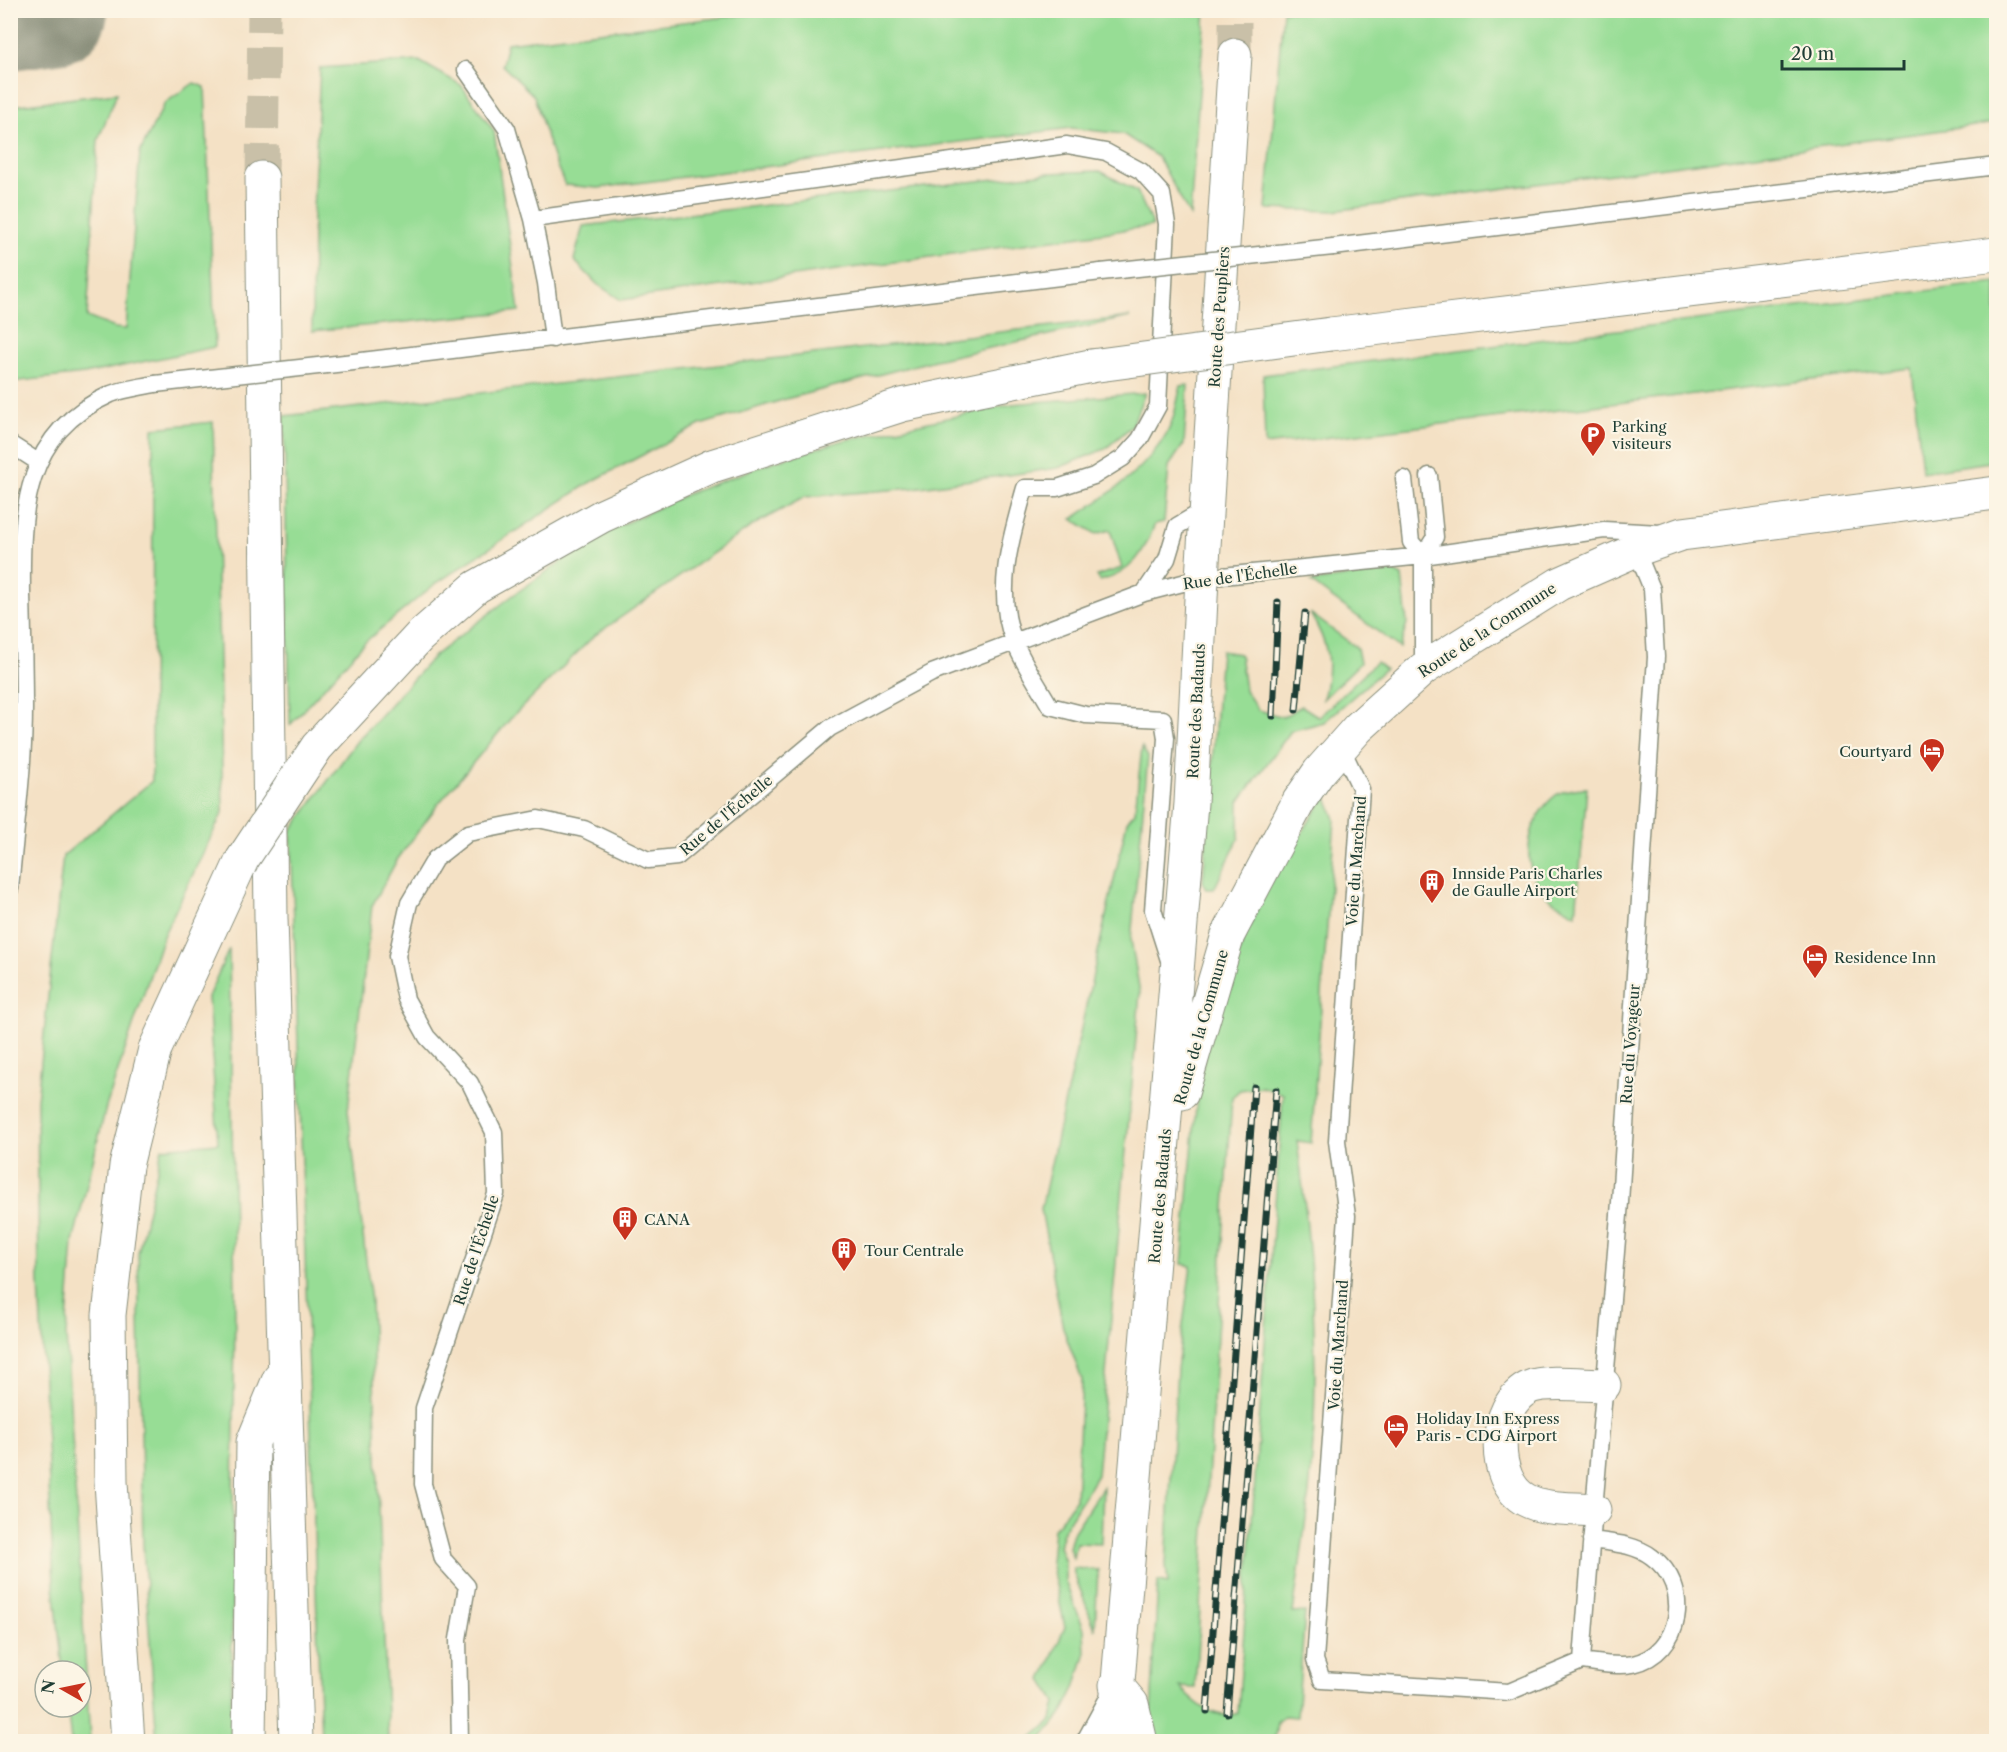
<svg xmlns="http://www.w3.org/2000/svg" width="2007" height="1752" font-family="'Libre Caslon Text',serif">
	<style>
		.green { fill: #97dd95; stroke: #5b8d64; stroke-width: 1.5; fill-rule: evenodd }
		.lines { fill: none; stroke-linecap: round; stroke-linejoin: round }
		.taxiway { stroke: #8a8f7c; stroke-width: 108 }
		.secondary-tunnel { stroke: #c9c0a8; stroke-width: 33; stroke-dasharray: 33 16; stroke-linecap: butt }
		.primary-tunnel { stroke: #c9c0a8; stroke-width: 33; stroke-dasharray: 33 16; stroke-linecap: butt }
		.service-casing { stroke: #8a8f7c; stroke-width: 19 }
		.minor-casing { stroke: #8a8f7c; stroke-width: 35 }
		.secondary-casing { stroke: #8a8f7c; stroke-width: 35 }
		.primary-casing { stroke: #8a8f7c; stroke-width: 35 }
		.service { stroke: #fff; stroke-width: 16 }
		.minor { stroke: #fff; stroke-width: 33 }
		.secondary { stroke: #fff; stroke-width: 33 }
		.primary { stroke: #fff; stroke-width: 33 }
		.rail-casing { stroke: #1f3d34; stroke-width: 7 }
		.rail { stroke: #fcf5e5; stroke-width: 4.5; stroke-dasharray: 14; stroke-linecap: butt }
		.service-bridge-casing { stroke: #8a8f7c; stroke-width: 19; stroke-linecap: butt }
		.secondary-bridge-casing { stroke: #8a8f7c; stroke-width: 35; stroke-linecap: butt }
		.service-bridge { stroke: #fff; stroke-width: 16 }
		.secondary-bridge { stroke: #fff; stroke-width: 33 }
		.labels { text-anchor: middle; dominant-baseline: central; stroke-width: 4.5; stroke-linejoin: round; paint-order: stroke }
		.street-label { font-size: 15px; fill: #1f3d34; stroke: #fcf5e5 }
		.poi-label { font-size: 15px; fill: #1f3d34; stroke: #fcf5e5; text-anchor: start }
	</style>
	<rect width="100%" height="100%" fill="#fcf5e5"/>
	<filter id="ink" filterUnits="userSpaceOnUse"><feTurbulence type="fractalNoise" baseFrequency=".0167" numOctaves="2"/><feDisplacementMap in="SourceGraphic" scale="12" xChannelSelector="R" yChannelSelector="G"/><feConvolveMatrix kernelMatrix="1 2 1 2 8 2 1 2 1" color-interpolation-filters="sRGB"/></filter>
	<filter id="wash" filterUnits="userSpaceOnUse"><feTurbulence type="fractalNoise" baseFrequency=".008" numOctaves="4" result="noise"/><feDisplacementMap in="SourceGraphic" scale="24" xChannelSelector="R" yChannelSelector="G"/><feGaussianBlur stdDeviation="1.35" result="paint"/><feColorMatrix in="noise" values="0 0 0 0 0 0 0 0 0 0 0 0 0 0 0 0 0 1.4 0 .05"/><feComposite in="paint" operator="in"/></filter>
	<g filter="url(#wash)">
		<rect width="100%" height="100%" fill="#f4e1c5"/>
		<path class="green" d="M776 11H1205L1190 216 1158 157 1123 134 1071 128 598 188 565 185 553 157 534 96 502 65 507 43Z
			M1283 11H1996V123L1333 211 1266 209Z
			M419 61 461 85 494 131 519 311 312 331 313 212 320 68Z
			M194 83 205 87 215 347 84 374 11 382V106L117 93 98 140 87 317 115 328 126 329 140 152 165 103Z
			M1100 171 1137 191 1153 226 621 300 597 284 574 260 583 226 1048 173Z
			M1996 282V461L1922 472 1912 368 1265 445 1263 375Z
			M1130 317 935 360 786 399 700 425 589 483 435 584 365 642 290 725 284 416Z
			M1188 385 1184 444 1169 466 1164 522 1155 524C1144 553 1132 573 1100 581L1097 576 1122 568 1110 530 1096 534 1072 519C1109 494 1146 471 1168 431 1175 418 1177 400 1181 386Z
			M1145 393 1132 426 1105 449 1058 468 913 488 805 497 755 524 594 636 512 717 439 803 397 860 372 906 348 1110 371 1302 388 1741H321L291 831 357 741 434 656 512 596 596 537 687 494 772 462 841 441 1012 404Z
			M213 422 223 812 163 936 106 1107 73 1242 66 1335 90 1741H71L67 1707H81V1671H63L54 1585 39 1283 37 1100 63 856 152 781 153 428Z
			M1390 570 1402 576 1407 623 1400 648 1311 582Z
			M1310 613 1357 648 1360 663 1323 699C1332 663 1329 645 1310 613Z
			M1221 651 1240 654 1245 690 1258 710 1283 717 1302 706 1319 717 1376 662 1385 669 1324 722 1291 731 1239 802V838L1214 889H1206L1203 882Z
			M1142 747 1148 757 1131 940 1140 993 1097 1475 1064 1529 1059 1546 1065 1562V1581L1084 1629 1085 1655 1075 1688 1062 1714 1040 1741H1028L1052 1720 1056 1702 1042 1680 1065 1627 1051 1562 1054 1529 1076 1499 1082 1380 1063 1328 1041 1209 1127 821 1135 812Z
			M1587 788 1576 914C1563 907 1548 900 1539 887 1520 858 1529 816 1556 795 1566 789 1577 788 1587 788Z
			M1326 795 1335 819 1311 1143 1297 1141C1312 1253 1321 1368 1310 1482 1306 1525 1299 1569 1293 1613L1305 1612 1297 1717 1284 1716 1277 1722 1275 1737 1268 1741 1156 1742 1151 1713 1158 1581 1168 1583 1166 1565 1177 1369 1191 1266 1182 1264 1198 1085 1210 1031 1246 933 1272 879ZM1262 1087 1283 1094 1238 1713C1215 1722 1194 1702 1180 1687L1195 1688 1232 1097 1240 1090Z
			M229 949 235 1295 231 1741H157L143 1545 138 1253 162 1148 218 1143 208 997Z
			M1103 1487 1101 1544 1076 1543 1073 1558 1069 1548 1073 1533Z
			M1073 1568 1098 1570 1095 1629 1074 1573Z"/>
		<g class="lines">
			<path class="taxiway" d="M10 16 54 10"/>
		</g>
	</g>
	<g filter="url(#ink)">
		<g class="lines">
			<path class="secondary-tunnel" d="M1235 55V10"/>
			<path class="primary-tunnel" d="M262 178 264 10"/>
			<defs>
				<path id="service" d="M466 70 507 129 533 219 546 283 553 339
					M533 219 1067 145 1106 152 1141 171 1162 194 1167 224 1158 406 1140 439 1123 458 1094 476 1057 488H1025C1011 537 994 592 1014 641 1023 663 1038 685 1050 706L1086 715 1163 719 1166 738 1153 910 1169 960
					M1333 247 1996 166
					M345 363 1101 272
					M10 444 38 462
					M1404 479 1411 542 1423 556
					M1144 593 1167 559 1177 526 1206 509
					M1423 669V556L1435 537 1429 476
					M1341 747 1361 789 1337 1141 1347 1216 1315 1660 1322 1680 1509 1692 1582 1661
					M10 889C15 829 24 768 24 708 24 670 23 632 22 595 21 511 23 433 111 394 124 389 141 387 155 384
					M1591 1540C1612 1543 1635 1544 1652 1557 1693 1586 1682 1653 1633 1664 1617 1667 1598 1663 1582 1661 1593 1508 1608 1355 1620 1202 1633 1021 1644 839 1656 657L1652 589 1636 550
					M460 1742 458 1639 467 1586 443 1559 423 1484 424 1408 496 1194 494 1132 470 1083 427 1037 406 999 397 956 409 903 435 859 468 833 538 819 584 829 648 860 677 857 830 728 932 673 1144 593 1202 578 1423 556 1604 530 1660 533
					M1084 1742 1109 1696"/>
				<path id="minor" d="M1594 1510C1574 1508 1544 1510 1526 1500 1490 1481 1492 1404 1530 1387 1546 1380 1585 1385 1604 1385
					M1116 1685 1132 1704 1141 1742"/>
				<path id="secondary" d="M1331 334 1996 254
					M712 466 902 405 1091 366
					M1182 1093 1228 935 1299 801 1319 772 1358 728 1423 669 1559 584 1636 550 1682 534 1996 493
					M128 1742 111 1482 109 1315 126 1166 155 1049
					M1113 1742 1191 803 1202 578 1235 55"/>
				<path id="primary" d="M262 178 271 918 296 1742
					M249 1742 253 1442 279 1379"/>
			</defs>
			<use href="#service" class="service-casing"/>
			<use href="#minor" class="minor-casing"/>
			<use href="#secondary" class="secondary-casing"/>
			<use href="#primary" class="primary-casing"/>
			<use href="#service" class="service"/>
			<use href="#minor" class="minor"/>
			<use href="#secondary" class="secondary"/>
			<use href="#primary" class="primary"/>
			<defs>
				<path id="rail" d="M1296 710 1305 613
					M1273 716 1278 602
					M1207 1711 1254 1087
					M1227 1713 1276 1090"/>
			</defs>
			<use href="#rail" class="rail-casing"/>
			<use href="#rail" class="rail"/>
			<defs>
				<path id="service-bridge" d="M1101 272 1333 247
					M155 384 345 363"/>
				<path id="secondary-bridge" d="M1091 366 1331 334
					M155 1049 242 860 317 747 419 637 476 587 602 516 712 466"/>
			</defs>
			<use href="#service-bridge" class="service-bridge-casing"/>
			<use href="#secondary-bridge" class="secondary-bridge-casing"/>
			<use href="#service-bridge" class="service-bridge"/>
			<use href="#secondary-bridge" class="secondary-bridge"/>
		</g>
	</g>
	<defs>
		<symbol id="parking-pin" viewBox="-11 -11 22 30"><path d="M0 17L-7.5 6A9.5 9.5 0 1 1 7.5 6Z" fill="#c8321e" stroke="#fcf5e5"/><path d="M-3.5-5.5H1a3.5 3.5 0 0 1 0 7H-1V5.5H-3.5ZM-1-3.4V-.6H.8a1.4 1.4 0 0 0 0-2.8Z" fill="#fff"/></symbol>
		<symbol id="hotel-pin" viewBox="-11 -11 22 30"><path d="M0 17L-7.5 6A9.5 9.5 0 1 1 7.5 6Z" fill="#c8321e" stroke="#fcf5e5"/><path d="M-6-4.5h1.5V1H6V5H4.5V3h-9V5H-6ZM-4 0a1.8 1.8 0 1 1 3.6 0ZM.5 0V-2.5h3Q6-2.5 6 0Z" fill="#fff"/></symbol>
		<symbol id="building-pin" viewBox="-11 -11 22 30"><path d="M0 17L-7.5 6A9.5 9.5 0 1 1 7.5 6Z" fill="#c8321e" stroke="#fcf5e5"/><path d="M-4-6H4V6H1V3H-1V6H-4ZM-2.5-4.3h1.7v1.8h-1.7ZM.8-4.3h1.7v1.8H.8ZM-2.5-1h1.7V.8h-1.7ZM.8-1h1.7V.8H.8Z" fill="#fff"/></symbol>
	</defs>
	<g fill-rule="evenodd">
		<use href="#parking-pin" x="1578" y="420" width="30" height="40"/>
		<use href="#hotel-pin" x="1917" y="736" width="30" height="40"/>
		<use href="#building-pin" x="1417" y="867" width="30" height="40"/>
		<use href="#hotel-pin" x="1800" y="942" width="30" height="40"/>
		<use href="#building-pin" x="610" y="1204" width="30" height="40"/>
		<use href="#building-pin" x="829" y="1235" width="30" height="40"/>
		<use href="#hotel-pin" x="1381" y="1412" width="30" height="40"/>
	</g>
	<g class="labels">
		<g class="street-label">
			<text transform="translate(1219 317) rotate(-86)">Route des Peupliers</text>
			<text transform="translate(1240 576) rotate(-8)">Rue de l'Échelle</text>
			<text transform="translate(1487 630) rotate(-33)">Route de la Commune</text>
			<text transform="translate(1196 711) rotate(-87)">Route des Badauds</text>
			<text transform="translate(726 815) rotate(-40)">Rue de l'Échelle</text>
			<text transform="translate(1356 861) rotate(-86)">Voie du Marchand</text>
			<text transform="translate(1201 1027) rotate(-74)">Route de la Commune</text>
			<text transform="translate(1630 1044) rotate(-86)">Rue du Voyageur</text>
			<text transform="translate(1160 1196) rotate(-85)">Route des Badauds</text>
			<text transform="translate(476 1250) rotate(-72)">Rue de l'Échelle</text>
			<text transform="translate(1338 1345) rotate(-86)">Voie du Marchand</text>
		</g>
		<g class="poi-label">
			<text x="1612" y="426">Parking<tspan x="1612" dy="17">visiteurs</tspan></text>
			<text x="1912" y="751" text-anchor="end">Courtyard</text>
			<text x="1452" y="873">Innside Paris Charles<tspan x="1452" dy="17">de Gaulle Airport</tspan></text>
			<text x="1834" y="957">Residence Inn</text>
			<text x="644" y="1219">CANA</text>
			<text x="864" y="1250">Tour Centrale</text>
			<text x="1416" y="1418">Holiday Inn Express<tspan x="1416" dy="17">Paris - CDG Airport</tspan></text>
		</g>
	</g>
	<rect width="2007" height="1752" fill="none" stroke="#fcf5e5" stroke-width="36"/>
	<g transform="translate(63 1689) rotate(279)"><circle r="28" fill="#fcf5e5" stroke="#a4ab9e" stroke-width="1.5"/>
	<path d="M0-4.5L10 22L0 15L-10 22Z" fill="#c8321e"/>
	<text y="-9" font-size="16" font-weight="bold" text-anchor="middle" fill="#1f3d34">N</text>
	</g>
	<path d="M1782 60v9h122v-9" fill="none" stroke="#1f3d34" stroke-width="3"/>
	<text x="1791" y="60" font-size="18" fill="#1f3d34" stroke="#fcf5e5" stroke-width="4.5" paint-order="stroke">20 m</text>
</svg>
